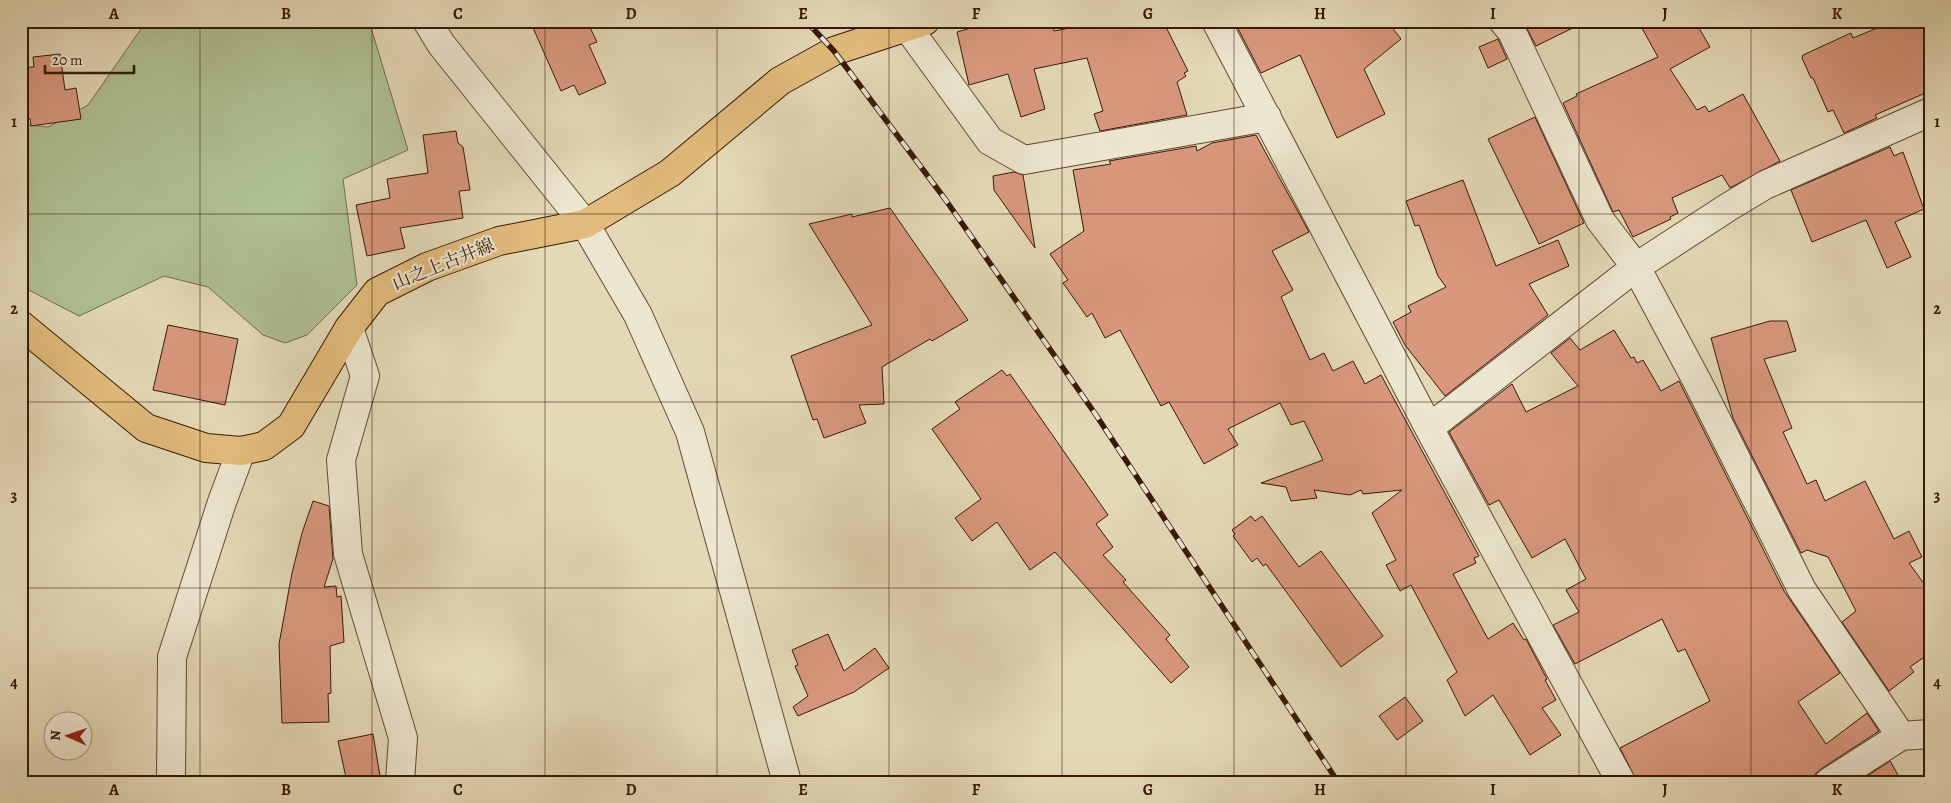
<svg xmlns="http://www.w3.org/2000/svg" width="1951" height="803" font-family="Alegreya,'Noto Serif JP',serif">
	<style>
		.green { fill: #afc093; stroke: #736c4c }
		.building { fill: #d9987e; stroke: #371906 }
		.lines { fill: none; stroke-linecap: round; stroke-linejoin: round }
		.minor-casing { stroke: #624932; stroke-width: 30 }
		.major-casing { stroke: #371906; stroke-width: 30 }
		.minor { stroke: #ede6d0; stroke-width: 28 }
		.major { stroke: #e2bc7c; stroke-width: 28 }
		.rail-casing { stroke: #371906; stroke-width: 5.5 }
		.rail { stroke: #ede6d0; stroke-width: 4; stroke-dasharray: 11; stroke-linecap: butt }
		.grid { fill: none; stroke: #371906; stroke-width: 1; stroke-opacity: 0.55 }
		.labels { text-anchor: middle; dominant-baseline: central; stroke-width: 4.5; stroke-linejoin: round; paint-order: stroke }
		.street-label { font-size: 18px; fill: #371906; stroke: #ede6d0 }
		.neatline { fill: none; stroke: #371906; stroke-width: 2 }
		.grid-label { font-size: 16px; text-anchor: middle; font-weight: bold; fill: #371906 }
	</style>
	<rect width="100%" height="100%" fill="#e4d9b7"/>
	<filter id="stains"><feTurbulence type="fractalNoise" baseFrequency=".004" numOctaves="4"/><feColorMatrix values="0 0 0 0 .2 0 0 0 0 .09 0 0 0 0 .02 0 0 0 .5 -.17"/></filter>
	<radialGradient id="worn" r=".72"><stop offset=".6" stop-color="#630" stop-opacity="0"/><stop offset="1" stop-color="#630" stop-opacity=".3"/></radialGradient>
	<path class="green" d="M144 21H369L408 150 343 179 357 285 307 335 285 343 263 335 208 287 164 276 79 316 21 286V124L48 127 88 105 143 26Z"/>
	<path class="building" d="M530 21H587L597 42 589 45 606 83 579 95 574 85 561 91Z
		M995 21H1002L1004 27 1031 21H1052L1054 31 1105 21H1163L1188 71 1184 73 1186 76 1177 82 1187 115 1100 131 1094 114 1103 111 1087 58 1034 69 1045 109 1021 117 1008 74 969 85 957 32Z
		M1234 21H1387L1401 39 1364 69 1385 114 1337 138 1300 55 1261 73Z
		M1523 21H1587L1536 46Z
		M1638 21H1695L1710 47 1670 69 1697 110 1705 106 1709 112 1743 94 1780 161 1730 188 1722 175 1672 198 1678 213 1670 217 1671 219 1633 237 1619 210 1613 212 1563 103 1577 96 1576 94 1658 57Z
		M1894 21H1930V91L1875 115 1877 118 1844 133 1833 110 1828 112 1813 78H1811L1802 58 1803 55 1851 33 1853 38Z
		M1498 39 1507 59 1488 68 1479 47Z
		M60 54 65 90 76 88 81 119 31 126 30 119 21 120V68L34 67 33 57Z
		M1535 117 1584 223 1539 244 1488 139Z
		M456 131 458 143 463 147 470 190 459 191 463 218 400 228 405 248 367 256 356 205 390 198 387 179 428 173 423 135Z
		M1256 135 1309 232 1272 251 1293 290 1281 297 1310 360 1324 353 1333 371 1353 361 1365 384 1381 375 1479 556 1474 558 1476 563 1453 574 1488 639 1513 623 1524 640 1526 639 1547 679 1545 680 1556 700 1542 708 1561 735 1530 755 1493 695 1465 716 1447 680 1457 672 1411 585 1400 591 1386 565 1396 560 1372 513 1402 490 1363 494 1361 490 1350 495 1314 490 1317 498 1291 501 1286 487 1261 483 1323 460 1304 421 1291 425 1280 403 1228 429 1238 445 1204 464 1169 402 1161 406 1120 330 1105 338 1092 313 1087 317 1063 283 1068 280 1050 254 1084 231 1073 170 1111 164 1109 161 1196 146 1197 151 1212 143Z
		M1890 147 1894 156 1903 152 1924 209 1895 222 1911 257 1887 268 1866 220 1812 242 1791 190Z
		M1014 172 1023 175 1035 248 994 190 993 176Z
		M1463 180 1496 266 1558 240 1569 266 1529 284 1548 315 1445 396 1405 345 1393 322 1411 312 1408 306 1446 287 1438 276 1419 225 1415 226 1406 201Z
		M890 208 968 320 932 341 930 339 882 367 884 404 859 405 866 423 824 438 817 419 813 420 791 356 872 325 809 224 852 214V217Z
		M1770 321H1787L1796 351 1764 359 1792 428 1783 432 1807 484 1816 480 1825 501 1865 481 1894 539 1909 531 1922 557 1909 563 1930 592V653L1910 667 1914 672 1889 691 1842 622 1856 611 1828 557 1807 550 1801 553 1733 418 1711 338Z
		M168 325 238 339 225 405 153 390Z
		M1614 330 1631 358 1634 357 1637 363 1643 360 1661 391 1679 381 1784 591 1840 673 1798 702 1826 744 1867 713 1879 731 1821 769 1815 774 1814 782H1637L1620 748 1710 701 1685 649 1678 652 1662 619 1575 664 1553 625 1579 612 1566 590 1586 579 1565 539 1532 558 1499 500 1489 505 1449 432 1512 384 1526 412 1578 386 1551 353 1570 338 1580 350Z
		M1002 370 1007 376 1010 374 1108 515 1096 524 1113 547 1103 555 1126 580 1123 582 1170 635 1166 639 1189 667 1171 683 1055 552 1030 570 997 522 972 541 955 518 981 499 932 429 960 409 955 402Z
		M313 501 329 506 333 559 324 587 336 586 337 597 341 596 344 642 330 646 331 693 328 694 329 722 282 723 279 644 292 573 302 533Z
		M1251 516 1255 521 1262 516 1299 567 1321 551 1383 636 1341 667 1266 564 1263 566 1257 558 1252 562 1233 536 1235 534 1232 530Z
		M828 634 844 671 875 648 889 668 854 692 798 716 793 707 808 696 795 666 798 665 792 650Z
		M1405 697 1423 721 1397 740 1379 716Z
		M373 734 381 782H347L338 741Z
		M1890 761 1902 782H1858Z"/>
	<g class="lines">
		<defs>
			<path id="minor" d="M427 21 441 44 585 224 638 315 690 432 787 782
				M903 21 990 141 1024 160 1267 117
				M1216 21 1429 428 1621 782
				M1503 21 1512 32 1600 220 1636 267 1697 381 1802 590 1901 736
				M349 328 365 376 341 460 348 554 403 738 400 782
				M1429 428 1636 267 1730 206 1765 185 1930 112
				M171 782 172 657 222 502 241 451
				M1829 782 1901 736 1930 734"/>
			<path id="major" d="M21 325 146 428 206 448 241 451 264 446 291 426 349 328 377 292 427 267 499 241 585 224 670 173 780 81 834 51 925 21"/>
		</defs>
		<use href="#minor" class="minor-casing"/>
		<use href="#major" class="major-casing"/>
		<use href="#minor" class="minor"/>
		<use href="#major" class="major"/>
		<defs>
			<path id="rail" d="M806 21 834 51 945 199 1096 415 1338 782"/>
		</defs>
		<use href="#rail" class="rail-casing"/>
		<use href="#rail" class="rail"/>
	</g>
	<path class="grid" d="M200 21V782M372 21V782M545 21V782M717 21V782M889 21V782M1062 21V782M1234 21V782M1406 21V782M1579 21V782M1751 21V782M21 214H1930M21 402H1930M21 588H1930"/>
	<g class="labels">
		<g class="street-label">
			<text transform="translate(443 264) rotate(-22)">山之上古井線</text>
		</g>
	</g>
	<rect width="1951" height="803" fill="none" stroke="#e4d9b7" stroke-width="55"/>
	<g transform="translate(68 736) rotate(272)"><circle r="24" fill="#ede6d0" stroke="#a4947f"/>
	<path d="M0-4L9 19L0 12L-9 19Z" fill="#8f2418"/>
	<text y="-8" font-size="14" font-weight="bold" text-anchor="middle" fill="#371906">N</text>
	</g>
	<path d="M45 65v8h89v-8" fill="none" stroke="#371906" stroke-width="2.5"/>
	<text x="52" y="65" font-size="15" fill="#371906" stroke="#ede6d0" stroke-width="4" paint-order="stroke">20 m</text>
	<rect x="28" y="28" width="1896" height="748" class="neatline"/>
	<g class="grid-label">
		<text x="114" y="19">A</text>
		<text x="286" y="19">B</text>
		<text x="458" y="19">C</text>
		<text x="631" y="19">D</text>
		<text x="803" y="19">E</text>
		<text x="976" y="19">F</text>
		<text x="1148" y="19">G</text>
		<text x="1320" y="19">H</text>
		<text x="1493" y="19">I</text>
		<text x="1665" y="19">J</text>
		<text x="1837" y="19">K</text>
		<text x="14" y="127">1</text>
		<text x="1937" y="127">1</text>
		<text x="14" y="314">2</text>
		<text x="1937" y="314">2</text>
		<text x="14" y="501">3</text>
		<text x="1937" y="501">3</text>
		<text x="14" y="688">4</text>
		<text x="1937" y="688">4</text>
		<text x="114" y="795">A</text>
		<text x="286" y="795">B</text>
		<text x="458" y="795">C</text>
		<text x="631" y="795">D</text>
		<text x="803" y="795">E</text>
		<text x="976" y="795">F</text>
		<text x="1148" y="795">G</text>
		<text x="1320" y="795">H</text>
		<text x="1493" y="795">I</text>
		<text x="1665" y="795">J</text>
		<text x="1837" y="795">K</text>
	</g>
	<rect width="100%" height="100%" filter="url(#stains)"/>
	<rect width="100%" height="100%" fill="url(#worn)"/>
</svg>
